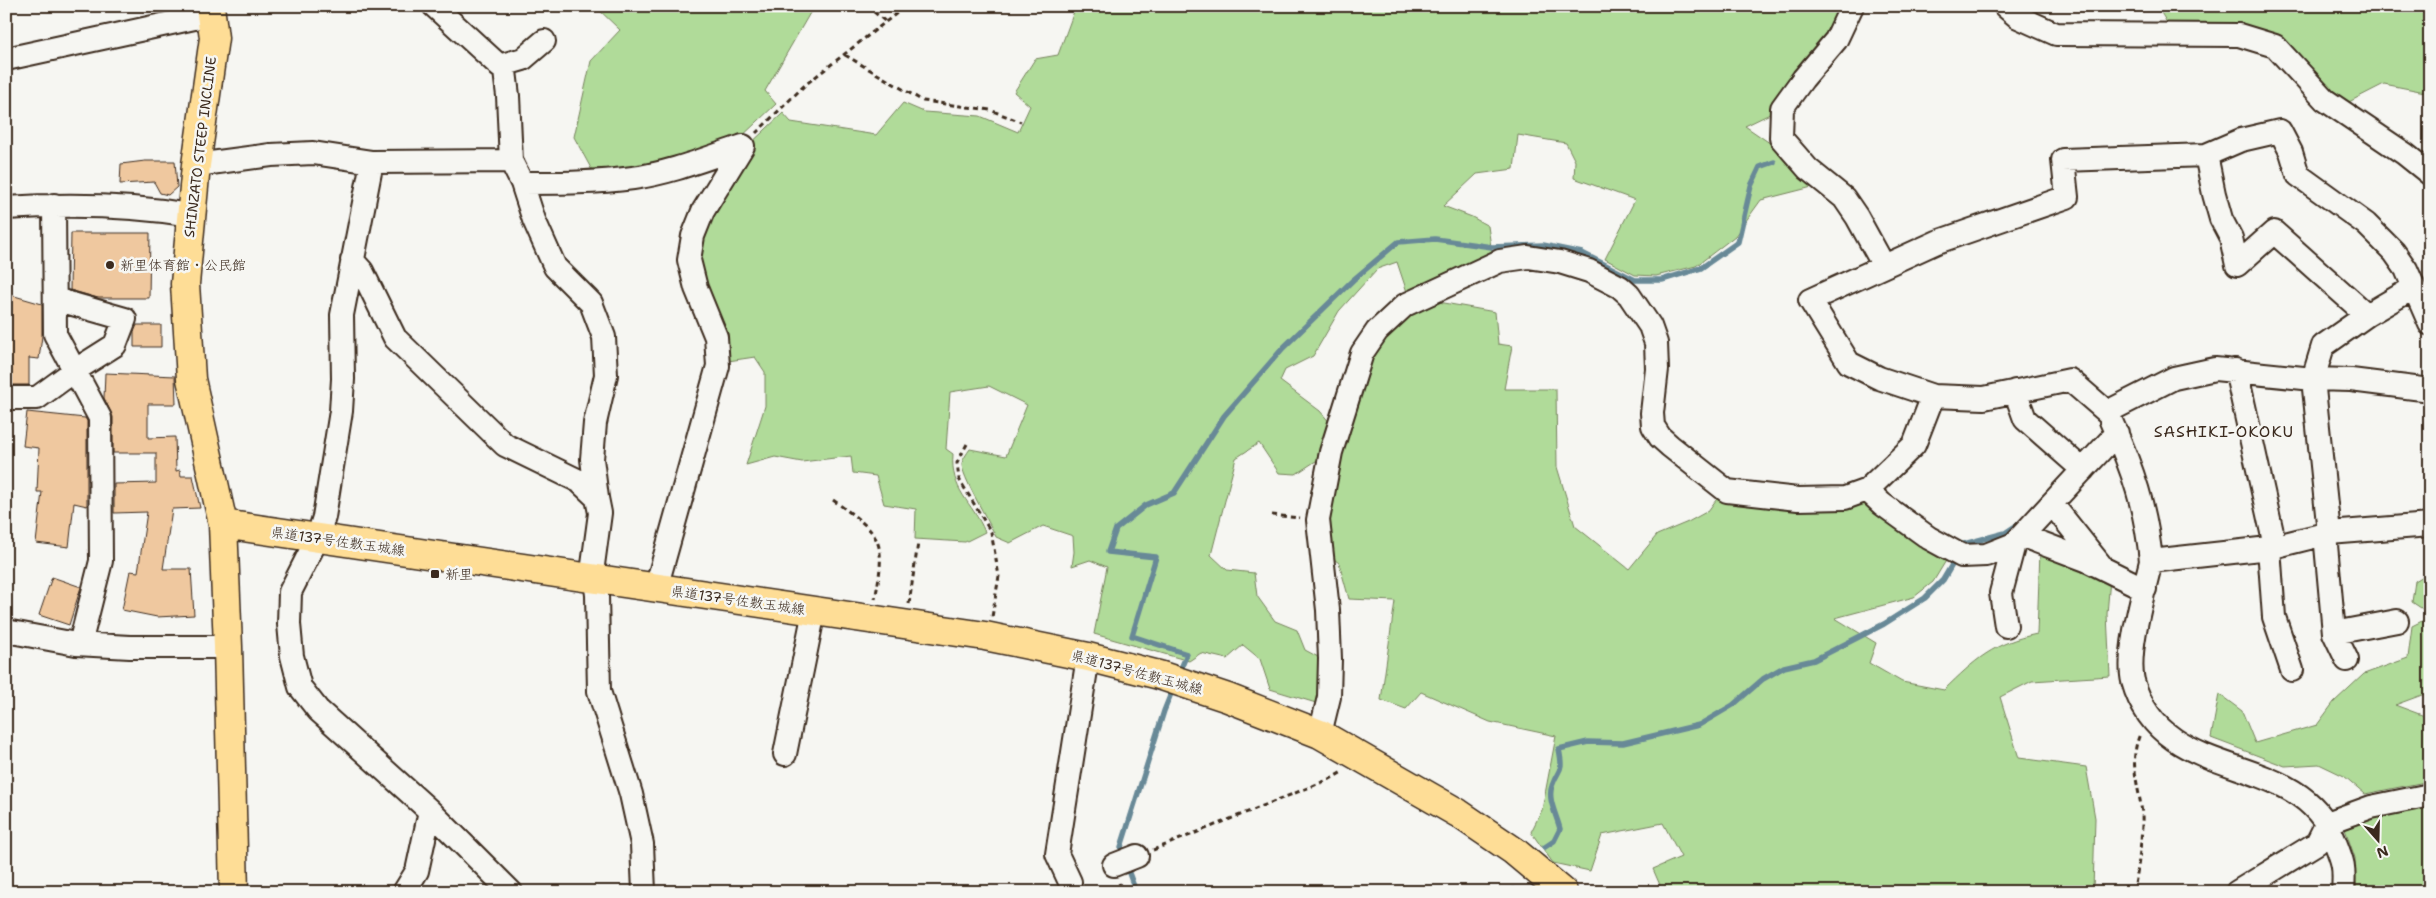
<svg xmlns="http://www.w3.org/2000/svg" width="2436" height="898" font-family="'Shantell Sans','Klee One',sans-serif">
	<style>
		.green { fill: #b0db99; stroke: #76825c }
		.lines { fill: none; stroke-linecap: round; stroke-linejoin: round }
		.stream { stroke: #688997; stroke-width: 5.5 }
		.building { fill: #efc89f; stroke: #3b2a1e }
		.minor-casing { stroke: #3b2a1e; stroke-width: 26 }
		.major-casing { stroke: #3b2a1e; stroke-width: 31 }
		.path { stroke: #3b2a1e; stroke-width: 3; stroke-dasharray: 5 4; stroke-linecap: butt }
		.minor { stroke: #f6f6f2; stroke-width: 22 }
		.major { stroke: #fedd96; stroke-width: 28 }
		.poi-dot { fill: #3b2a1e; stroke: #f6f6f2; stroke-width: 2 }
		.labels { text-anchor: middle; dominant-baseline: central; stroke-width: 5; stroke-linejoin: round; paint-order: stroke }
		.street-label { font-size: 14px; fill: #3b2a1e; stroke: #f6f6f2 }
		.poi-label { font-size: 14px; fill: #3b2a1e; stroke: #f6f6f2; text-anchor: start }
		.quarter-label { font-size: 16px; letter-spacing: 1px; fill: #3b2a1e; stroke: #f6f6f2 }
	</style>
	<rect width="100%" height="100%" fill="#f6f6f2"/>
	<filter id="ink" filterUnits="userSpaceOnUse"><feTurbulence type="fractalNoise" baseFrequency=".02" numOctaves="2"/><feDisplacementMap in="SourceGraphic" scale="10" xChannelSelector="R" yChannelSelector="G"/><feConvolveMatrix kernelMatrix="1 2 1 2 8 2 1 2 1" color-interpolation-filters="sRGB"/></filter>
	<g filter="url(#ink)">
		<path class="green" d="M595 6H814L765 91 776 104 738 140 670 165 593 172 574 137 591 61 620 30Z
			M1076 6H1843L1822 45 1770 114 1745 126 1777 148 1820 185 1761 200 1735 236 1696 266 1656 276 1635 275 1605 259 1635 200 1574 178 1575 161 1566 143 1518 135 1514 169 1477 174 1443 206 1472 217 1488 226 1492 254 1408 295 1397 262 1377 269 1339 311 1313 356 1285 370 1280 381 1320 411 1331 424 1322 457 1296 474 1279 473 1259 443 1236 458 1211 555 1227 570 1254 573 1257 596 1275 621 1297 630 1305 650 1320 658 1321 694 1316 703 1270 689 1260 659 1243 645 1227 659 1201 653 1189 661 1094 634 1107 567 1090 560 1072 566 1074 552 1073 536 1043 526 1010 543 996 537C990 523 960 474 962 463 963 459 967 453 970 449L1006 456 1027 405 989 386 950 392 946 449 953 454C950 491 972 501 985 532L965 542 915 539 916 509 884 504 876 476 853 473 851 456 802 462 775 457 746 465 765 406V372L755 357 728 361 695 264 700 232 747 147 783 113 791 122 876 135 903 103 924 112 980 116 1018 132 1030 106 1014 92 1035 59 1058 55Z
			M2157 6H2430V93L2384 84 2341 106 2279 41 2169 26Z
			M1433 301 1495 312 1498 344 1512 346 1504 389H1556L1557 467 1575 526 1629 569 1657 535 1688 522 1708 511 1719 496 1868 501 1947 559 1933 582 1914 597 1835 618 1876 643 1869 663 1902 682 1944 690C1976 659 1993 643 2037 634L2040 550 2110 579 2107 614 2110 676 2032 681 2000 697 2019 758 2086 767 2095 818 2093 892H1663L1653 869 1681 857 1663 823 1602 835 1590 871 1553 863 1531 832 1542 810 1556 736 1490 722 1421 692 1406 709 1381 700 1395 601 1349 599 1339 563 1330 556 1327 518 1338 449 1371 357 1386 333 1410 309Z
			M2430 572V614L2412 602 2415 581Z
			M2430 617V692L2395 705 2430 718V781L2365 794 2344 776 2319 764 2285 766 2211 738 2219 694 2242 711 2255 743 2317 725 2334 702 2364 674 2408 658 2412 626Z
			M2430 803V892H2356L2355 858 2345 829 2373 814Z"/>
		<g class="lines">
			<path class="stream" d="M1960 550 1964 544 2005 533 2020 523
				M1179 673 1187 654 1132 636 1156 557 1108 552 1116 529 1146 505 1174 493 1224 416 1283 348 1353 280 1398 242 1435 239 1492 247 1543 245 1582 253 1635 280H1662L1701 268 1738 242 1751 186 1760 167 1774 162
				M1545 847 1554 841 1560 829C1557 816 1547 799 1552 786 1559 766 1564 774 1559 749L1588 742 1623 743 1699 725 1733 705 1763 679 1784 667 1814 660 1884 624 1925 598 1943 580 1956 558
				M1124 856 1121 847 1164 711 1174 686
				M1126 865 1136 892
				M1510 892 1514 890"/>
		</g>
		<path class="building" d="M145 161H175L177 187 168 195 160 193 154 182 120 184 121 164Z
			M71 233H150L149 298H98L70 290Z
			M11 295 42 304V336L39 359 29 358V385H6V316Z
			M137 325H161V347H134V332Z
			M105 373 175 376 176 404H148V438L175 437 176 471 180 470 181 476H193L200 508 172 509 163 569H191L194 615 157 617 122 610 130 571 138 572 147 512 114 513V484L156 483V453H113V417L104 398Z
			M27 412 85 418 87 421V506L74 503 69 547 36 543 42 492H37L39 448 23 446Z
			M52 577 81 587 69 625 39 615Z"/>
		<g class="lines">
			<defs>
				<path id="minor" d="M434 6 505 71 508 96 511 161 522 183 534 220 555 267 591 303 604 337 606 375 595 423 592 459 597 498
					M1852 6 1836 40 1803 79 1782 108 1781 138 1808 169 1844 198 1857 217 1884 266
					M2005 6 2018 17 2056 34 2239 35 2275 46 2325 100 2405 154 2430 174
					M6 59 199 17 213 16
					M499 66 523 59 544 41
					M2206 155 2214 194 2221 219 2231 238 2237 265 2274 232 2367 315
					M372 162 511 161
					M196 165 271 155 313 153 372 162 342 315 343 379 341 411 324 517 317 539 290 592 289 624 292 656 300 687 318 710 430 811 511 892
					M522 183C559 183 596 183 633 178 671 173 707 158 743 146
					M54 205 55 334 100 418 101 561 80 644
					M6 208C68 204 129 205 190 215
					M352 260 362 271 395 338 505 445 579 481 597 498 600 513 593 565 597 595 599 691 631 794 642 844 644 892
					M2430 324 2406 269 2394 252 2366 224 2298 175 2291 152 2280 131 2241 140 2206 155 2063 160 2067 197 1937 242 1810 300 1849 363 1879 378 1933 396 1984 398 2070 380 2107 412 2174 378 2215 369 2313 379 2351 380 2430 390
					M2236 370 2275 546
					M2015 391 2025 419 2083 470
					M6 398H37L74 371 115 345 125 319 55 299
					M2111 421C2133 470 2146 508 2151 561
					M1867 490 1882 504 1929 538 1962 556 1986 555 2014 544 2117 433
					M2052 504 2100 564
					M2329 533 2313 379 2323 346 2367 315 2413 288
					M2325 534 2334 633 2347 660
					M2023 536 2086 560 2145 589
					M2269 548 2274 617 2292 670
					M656 588 718 366 716 337 696 288 689 260 693 236 703 211 743 146
					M2006 626 2001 593 2014 544
					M6 631 76 644 130 647H228
					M2334 633 2397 621
					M1320 734 1329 697 1330 659 1328 610 1318 520 1331 452 1362 353 1377 331 1405 305 1500 261 1528 257 1560 262 1589 271 1620 287 1629 295 1650 326 1656 343 1657 369 1652 413 1653 426 1660 437 1670 446 1727 491 1798 499 1845 498 1867 490 1914 445 1933 396
					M785 754 814 611
					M1114 865 1137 856
					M1070 882 1057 854 1088 657
					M404 892 417 871 430 811
					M2237 892 2317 843 2327 823 2371 807 2430 795
					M2343 892C2345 865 2343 862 2333 837 2296 747 2162 787 2133 681 2126 652 2144 591 2151 561L2269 548 2329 533 2430 525"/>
				<path id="major" d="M210 6 214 38 196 165 185 284 191 379 223 524 228 647 234 892
					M223 524 985 636 1088 657 1159 675 1228 698 1320 734 1458 813 1514 851 1563 892"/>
			</defs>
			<use href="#minor" class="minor-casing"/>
			<use href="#major" class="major-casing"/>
			<path class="path" d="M867 6 886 22
				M845 55 923 101 990 110 1021 122
				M756 133 805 85 906 6
				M967 444 957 463 959 479 991 532 999 576 992 617
				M833 500C881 535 887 539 875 599
				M1272 515 1300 518
				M909 604 918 543
				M1153 850 1330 779 1344 771
				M1119 883 1123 892
				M2133 892C2138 876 2143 830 2142 814 2139 785 2128 763 2140 734"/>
			<use href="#minor" class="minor"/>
			<use href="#major" class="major"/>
		</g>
	</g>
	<g class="poi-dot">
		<circle cx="110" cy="265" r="5"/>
		<rect x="430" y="569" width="10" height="10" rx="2.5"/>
	</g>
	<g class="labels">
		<g class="street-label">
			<text transform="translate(200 147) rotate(-83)">SHINZATO STEEP INCLINE</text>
			<text transform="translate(338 541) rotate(8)">県道137号佐敷玉城線</text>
			<text transform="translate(738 600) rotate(8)">県道137号佐敷玉城線</text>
			<text transform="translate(1137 672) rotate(15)">県道137号佐敷玉城線</text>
		</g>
		<g class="poi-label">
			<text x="120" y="265">新里体育館・公民館</text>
			<text x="445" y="574">新里</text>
		</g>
		<g class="quarter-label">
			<text x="2224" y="431">SASHIKI-OKOKU</text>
		</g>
	</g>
	<rect width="2436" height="898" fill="none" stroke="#f6f6f2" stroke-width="25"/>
	<rect x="12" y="12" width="2411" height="873" fill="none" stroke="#3b2a1e" stroke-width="2" filter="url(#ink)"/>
	<g transform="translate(2378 840) rotate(160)" stroke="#f6f6f2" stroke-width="4" paint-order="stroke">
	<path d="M0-4L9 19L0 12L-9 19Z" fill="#3b2a1e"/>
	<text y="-8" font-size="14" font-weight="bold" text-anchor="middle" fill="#3b2a1e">N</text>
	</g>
</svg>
